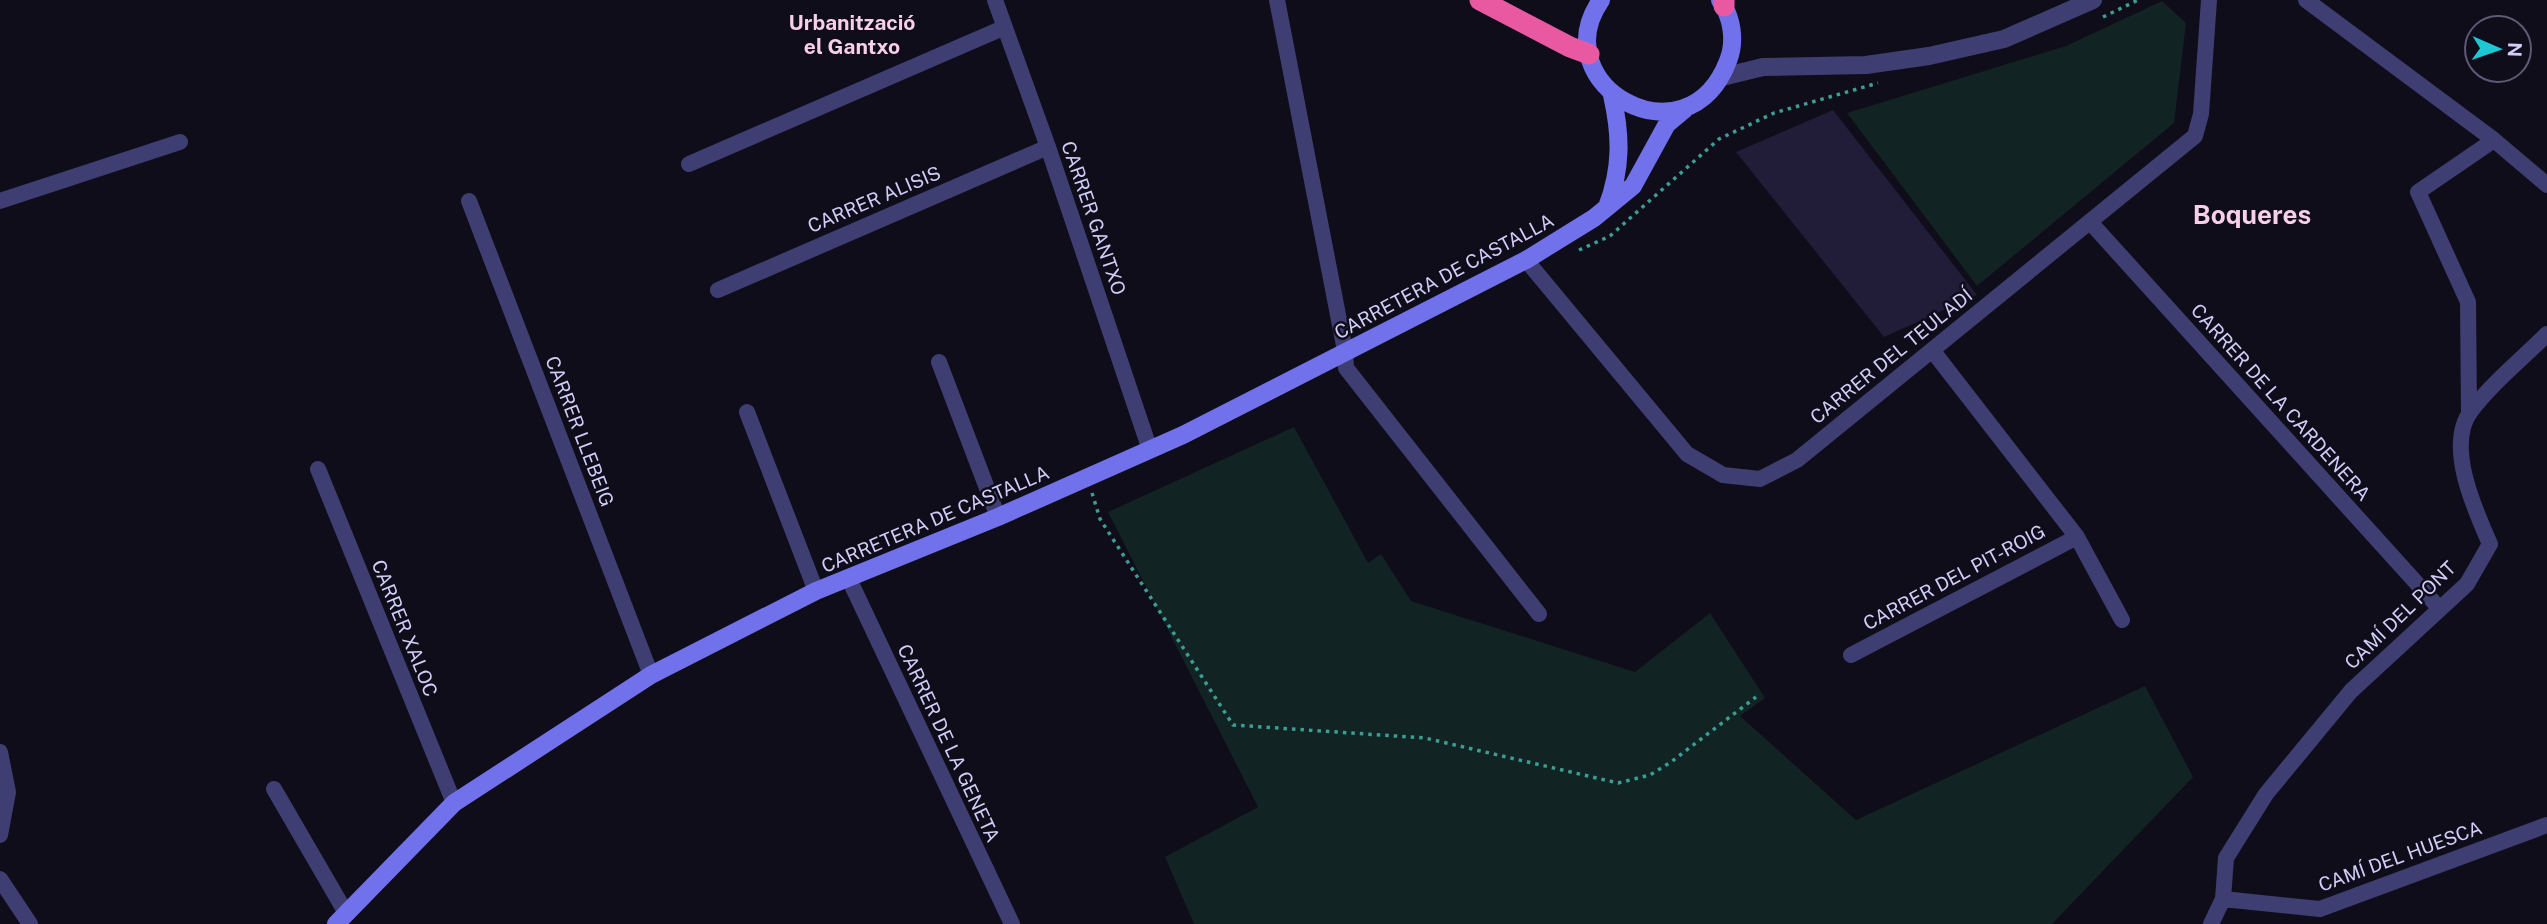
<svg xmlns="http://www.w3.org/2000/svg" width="2547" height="924" font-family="'Public Sans',sans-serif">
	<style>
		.green { fill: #112322 }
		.building { fill: #211c38 }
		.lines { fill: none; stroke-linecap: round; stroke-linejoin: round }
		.path { stroke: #3c9d95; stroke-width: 3.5; stroke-dasharray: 3.5 5; stroke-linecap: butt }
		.minor { stroke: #3f3e73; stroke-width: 16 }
		.tertiary { stroke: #3f3e73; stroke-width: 18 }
		.secondary { stroke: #7172eb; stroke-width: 18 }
		.motorway { stroke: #e859a1; stroke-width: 21 }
		.labels { text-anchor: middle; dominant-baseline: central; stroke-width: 5; stroke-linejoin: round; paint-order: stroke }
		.street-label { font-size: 19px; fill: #d1cdf8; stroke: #0f0d1a }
		.neighbourhood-label { font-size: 21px; font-weight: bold; fill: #f8cfea; stroke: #0f0d1a }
		.district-label { font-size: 26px; font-weight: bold; fill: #f8cfea; stroke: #0f0d1a }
	</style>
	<rect width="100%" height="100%" fill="#0f0d1a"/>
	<path class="green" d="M2162 1 2186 23 2174 123 1977 286 1847 113 2066 46Z
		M1294 427 1368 563 1381 554 1411 601 1635 672 1710 613 1765 698 1740 716 1856 820 2145 686 2193 777 2052 924H1194L1165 857 1258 807 1108 512Z"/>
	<path class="building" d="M1833 110 1977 295 1884 337 1736 152Z"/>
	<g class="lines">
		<path class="path" d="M2103 17 2138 0
			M1579 250 1610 236 1719 139 1774 113 1878 83
			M1092 493 1100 519 1233 725 1425 738 1618 783 1650 775 1671 762 1756 697"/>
		<path class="minor" d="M995 0 1048 147 1150 450
			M1277 0 1345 351 1346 368 1539 614
			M2306 0 2494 140 2547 185
			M689 164 1003 28
			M0 201 180 142
			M469 201 651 675
			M2091 223 2440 609
			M1526 260 1687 454 1723 475 1760 479 1797 460 2195 136 2201 114 2209 0
			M718 290 1048 147
			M1932 350 2077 537 2122 620
			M939 362 998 517
			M747 412 816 591
			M2469 413 2468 302 2418 192 2494 140
			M318 469 454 803
			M849 579 1012 924
			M1851 655 2077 537
			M0 752 8 792 0 835
			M274 789 346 913
			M0 879 30 924
			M2223 899 2320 909 2547 825
			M2211 924 2223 899 2226 858 2266 794 2351 691 2467 584 2490 544C2475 510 2445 445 2471 411 2492 383 2522 359 2547 334"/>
		<path class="tertiary" d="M1722 77 1763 67 1866 65 1929 56 2004 39 2093 0"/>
		<path class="secondary" d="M1601 0C1542 85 1687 168 1728 61 1736 41 1732 17 1720 0
			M1607 207C1622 168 1621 135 1612 95
			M336 924 454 803 651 675 816 591 998 517 1183 435 1526 260 1594 218 1633 186 1667 124 1685 109"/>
		<path class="motorway" d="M1480 0 1570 47 1589 54
			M1724 6V0"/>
	</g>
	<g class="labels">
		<g class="street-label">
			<text transform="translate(874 199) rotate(-23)">CARRER ALISIS</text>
			<text transform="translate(1094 218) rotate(71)">CARRER GANTXO</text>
			<text transform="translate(1444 276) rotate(-28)">CARRETERA DE CASTALLA</text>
			<text transform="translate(1891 356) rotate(-39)">CARRER DEL TEULADÍ</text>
			<text transform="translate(2281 402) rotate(48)">CARRER DE LA CARDENERA</text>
			<text transform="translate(580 431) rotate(69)">CARRER LLEBEIG</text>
			<text transform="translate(935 519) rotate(-23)">CARRETERA DE CASTALLA</text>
			<text transform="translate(1954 577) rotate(-28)">CARRER DEL PIT-ROIG</text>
			<text transform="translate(2400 615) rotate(-44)">CAMÍ DEL PONT</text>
			<text transform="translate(405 628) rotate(68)">CARRER XALOC</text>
			<text transform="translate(949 743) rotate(65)">CARRER DE LA GENETA</text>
			<text transform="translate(2400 856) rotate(-20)">CAMÍ DEL HUESCA</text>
		</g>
		<g class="neighbourhood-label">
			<text x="852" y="22">Urbanització<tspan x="852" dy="24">el Gantxo</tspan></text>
		</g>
		<g class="district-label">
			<text x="2252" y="214">Boqueres</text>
		</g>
	</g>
	<g transform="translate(2498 49) rotate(92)"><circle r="33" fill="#0f0d1a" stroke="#5d5a73" stroke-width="2"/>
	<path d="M0-5L12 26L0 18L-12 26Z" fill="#1ec7d4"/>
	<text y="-10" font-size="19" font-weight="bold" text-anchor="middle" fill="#d1cdf8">N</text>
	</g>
</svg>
